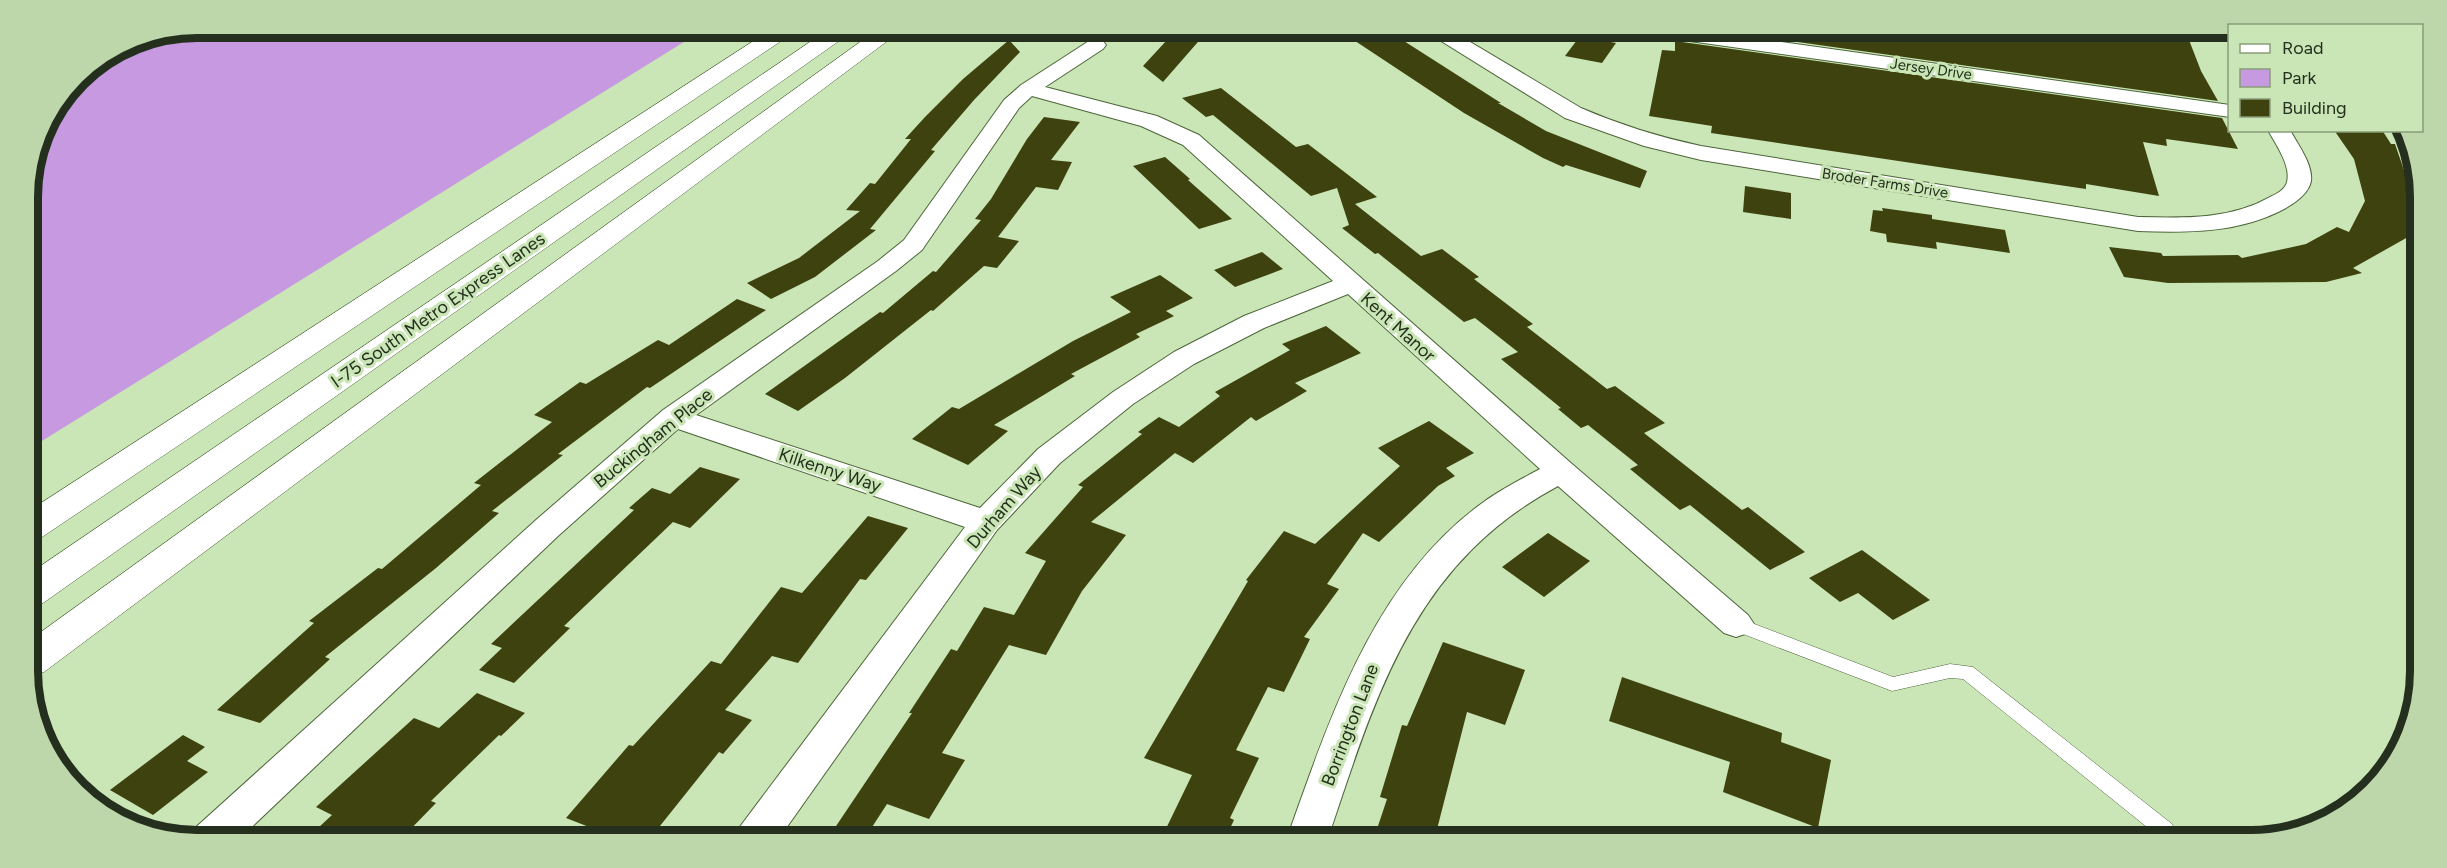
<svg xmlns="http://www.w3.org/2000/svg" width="2447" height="868" font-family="Figtree,sans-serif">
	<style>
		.green { fill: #c699e0 }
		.building { fill: #3e420e }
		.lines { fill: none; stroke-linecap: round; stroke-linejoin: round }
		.service-casing { stroke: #4c653a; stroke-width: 1 }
		.minor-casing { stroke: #4c653a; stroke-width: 2 }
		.motorway-casing { stroke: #4c653a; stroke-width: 1 }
		.service { fill: #fff; fill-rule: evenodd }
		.minor { fill: #fff; fill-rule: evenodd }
		.motorway { fill: #fff; fill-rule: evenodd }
		.labels { text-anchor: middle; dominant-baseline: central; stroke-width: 6; stroke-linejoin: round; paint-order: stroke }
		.far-street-label { font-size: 15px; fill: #242f1d; stroke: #cae6b6 }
		.street-label { font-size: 18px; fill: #242f1d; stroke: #cae6b6 }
		.rim { fill: none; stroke: #242f1d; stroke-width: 8 }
	</style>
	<rect width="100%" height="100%" fill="#cae6b6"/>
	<path class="green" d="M196 27H708L29 449 27 185 44 122 84 69 132 40Z"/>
	<path class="building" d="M1179 27H1211L1163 82 1143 66Z
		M1334 27H1382L1501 103H1498L1546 131 1647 171 1640 188 1566 165 1563 167 1543 158 1464 113Z
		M1690 27H1856L1977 41 1975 36 2031 42 2032 27H2184L2201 71 2218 101Z
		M1580 36 1616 43 1602 63 1565 56Z
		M1009 40 1020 52 974 100 931 150 935 151 870 229 876 230 815 277 771 299 747 283 799 258 860 211 846 210 870 183 875 184 911 139H905L925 117 963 79Z
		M1675 41 2222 118 2238 149 2166 139 2167 146 2143 142 2159 196 2086 184V189L1711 133 1712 126 1649 116 1662 50 1675 51Z
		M1221 88 1296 147 1308 144 1377 197 1355 204 1421 256 1442 249 1479 277 1474 279 1533 324 1527 327 1607 389 1615 386 1665 423 1644 433 1742 510 1748 507 1805 552 1770 570 1690 505 1680 510 1630 469 1638 465 1588 425 1581 428 1558 409 1561 408 1501 359 1518 352 1475 318 1464 322 1378 253 1375 254 1342 228 1349 225 1337 188 1311 196 1213 115 1206 117 1182 98Z
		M1044 117 1080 122 1051 160 1072 162 1058 190 1036 187 998 237 1019 241 997 268 984 266 933 311 931 310 845 378 798 411 765 394 880 312 883 313 933 271 936 272 981 220 975 219 991 199 1027 139Z
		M2334 130H2382L2391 144H2395L2419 214 2408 237 2353 268 2362 273 2326 282 2168 283 2124 277 2109 247 2161 253 2163 256 2238 255 2242 258 2306 244 2337 227 2349 232 2365 201 2354 159Z
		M1165 157 1190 179 1188 180 1232 219 1199 229 1133 166Z
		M1745 186 1791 193V219L1743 212Z
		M1882 208 1932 215V219L2005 230 2010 253 1936 242 1937 249 1887 242 1886 234 1870 231 1873 210 1883 211Z
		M1262 252 1283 269 1235 287 1214 270Z
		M1160 275 1193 298 1166 311 1174 316 1136 334 1140 337 1071 374 1075 376 994 425 1008 431 968 465 912 439 952 407 959 409 1073 341 1131 312 1110 297Z
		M737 299 766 310 650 388 647 387 558 454 563 455 492 511 499 513 436 568 325 657 330 659 260 723 217 710 314 623 309 621 378 568 382 569 481 485 474 483 552 422 534 415 580 382 586 384 658 340 669 345Z
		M1326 326 1361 353 1295 383 1307 391 1256 421 1251 417 1193 463 1175 453 1091 522 1126 535 1082 591 1046 655 1009 645 942 753 965 760 929 819 887 804 863 841H826L912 713H909L951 649 957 651 984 607 1014 615 1046 561 1025 553 1083 487 1078 485 1142 434 1138 432 1159 417 1179 427 1220 396 1215 392 1290 350 1282 344Z
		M1429 421 1474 453 1446 468 1455 476 1438 486 1379 542 1363 533 1327 584 1339 589 1304 637 1310 639 1284 692 1268 687 1236 750 1259 758 1230 818 1234 820 1224 841H1160L1192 775 1144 758 1248 581 1246 580 1284 531 1315 544 1400 466 1378 448Z
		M700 467 740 479 690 528 673 522 564 626 570 628 514 683 479 670 502 648 491 644 634 510 629 508 652 488 670 494Z
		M868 516 908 528 866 580 860 579 798 663 772 656 725 710 752 720 723 754 719 752 648 841H625L566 818 629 745 633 746 711 661 721 664 781 587 802 593Z
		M1548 533 1590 561 1544 597 1502 567Z
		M1862 550 1930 600 1893 620 1858 593 1840 602 1809 578Z
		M1443 642 1525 670 1505 725 1467 712 1434 841H1373L1387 799 1380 797 1402 725 1407 726Z
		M1622 677 1782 733 1781 742 1831 760 1818 828 1723 792 1730 762 1609 721Z
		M477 693 525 713 501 736 499 735 431 801 436 803 399 841H304L332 815 316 807 414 718 439 728Z
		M183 735 205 747 187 761 208 772 153 815 110 790Z"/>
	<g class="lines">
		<defs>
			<path id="service" d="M1736 617 1893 677 1950 664 1973 667 2172 824 2175 830 2172 836 2165 839 2158 836 1963 679 1950 678 1892 691 1730 629 1727 624 1730 619Z"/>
			<path id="minor" d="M1422 27H1445L1581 108C1620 125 1659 137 1701 146L2138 217C2184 218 2229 220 2270 197 2276 194 2285 190 2287 182 2291 165 2276 145 2268 130H2290C2298 145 2313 164 2311 181 2309 193 2296 202 2286 208 2240 233 2189 233 2138 231L1701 160 1644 146 1565 118 1425 31Z
				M1623 27H1674L2230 105V117L1633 33 1626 31Z
				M2216 27H2230V40L2223 38Z
				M1096 39 1103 41 1106 45 1103 49 1045 87 1157 116 1199 135 1572 464 1748 615 1754 624 1748 633 1736 637 1724 633 1558 486C1413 564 1376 695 1327 841H1286C1330 718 1374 580 1485 501 1502 489 1521 479 1540 469L1348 294 1264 328 1194 364 1133 404 1060 463 997 530 777 841H733L739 828 965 527 678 429 558 536 237 841 189 840 195 828 536 520 663 410 878 261 904 240 1004 100 1021 85 1089 41ZM1032 96 1141 126 1183 145 1333 281 1244 316 1174 352 1113 392 1038 449 980 508 696 415 896 271 922 250 1019 108Z"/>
			<path id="motorway" d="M775 27H800L796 31 42 537 29 540V511Z
				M832 27H857L853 31 43 603 30 607 29 574Z
				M881 27H906L44 672 30 676V640Z"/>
		</defs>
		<use href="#service" class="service-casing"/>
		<use href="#minor" class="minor-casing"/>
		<use href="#motorway" class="motorway-casing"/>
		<use href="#service" class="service"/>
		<use href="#minor" class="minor"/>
		<use href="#motorway" class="motorway"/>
	</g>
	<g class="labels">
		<g class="far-street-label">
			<text transform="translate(1931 69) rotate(8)">Jersey Drive</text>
			<text transform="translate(1885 183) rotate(9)">Broder Farms Drive</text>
		</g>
		<g class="street-label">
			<text transform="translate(438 310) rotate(-35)">I-75 South Metro Express Lanes</text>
			<text transform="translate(1398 327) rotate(42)">Kent Manor</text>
			<text transform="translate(653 438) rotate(-39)">Buckingham Place</text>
			<text transform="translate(830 470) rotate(18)">Kilkenny Way</text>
			<text transform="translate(1004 507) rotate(-49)">Durham Way</text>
			<text transform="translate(1350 725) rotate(-69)">Borrington Lane</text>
		</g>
	</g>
	<path d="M0 0H2447V868H0ZM197 38H2251A159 159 0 0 1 2410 197V671A159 159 0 0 1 2251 830H197A159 159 0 0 1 38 671V197A159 159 0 0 1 197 38Z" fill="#bdd7aa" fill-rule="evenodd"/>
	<path class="rim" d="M197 38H2251A159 159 0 0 1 2410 197V671A159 159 0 0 1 2251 830H197A159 159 0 0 1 38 671V197A159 159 0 0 1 197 38Z"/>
	<rect x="2228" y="24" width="195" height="108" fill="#cae6b6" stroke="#889d79" stroke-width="1.5"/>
	<rect x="2240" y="44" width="30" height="9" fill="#ffffff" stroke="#889d79" stroke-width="1.5"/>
	<text x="2282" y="54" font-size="18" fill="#242f1d">Road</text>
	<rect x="2240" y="69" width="30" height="18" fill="#c699e0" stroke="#889d79" stroke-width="1.5"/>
	<text x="2282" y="84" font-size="18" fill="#242f1d">Park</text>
	<rect x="2240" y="99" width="30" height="18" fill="#3e420e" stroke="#889d79" stroke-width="1.5"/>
	<text x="2282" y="114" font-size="18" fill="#242f1d">Building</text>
</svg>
